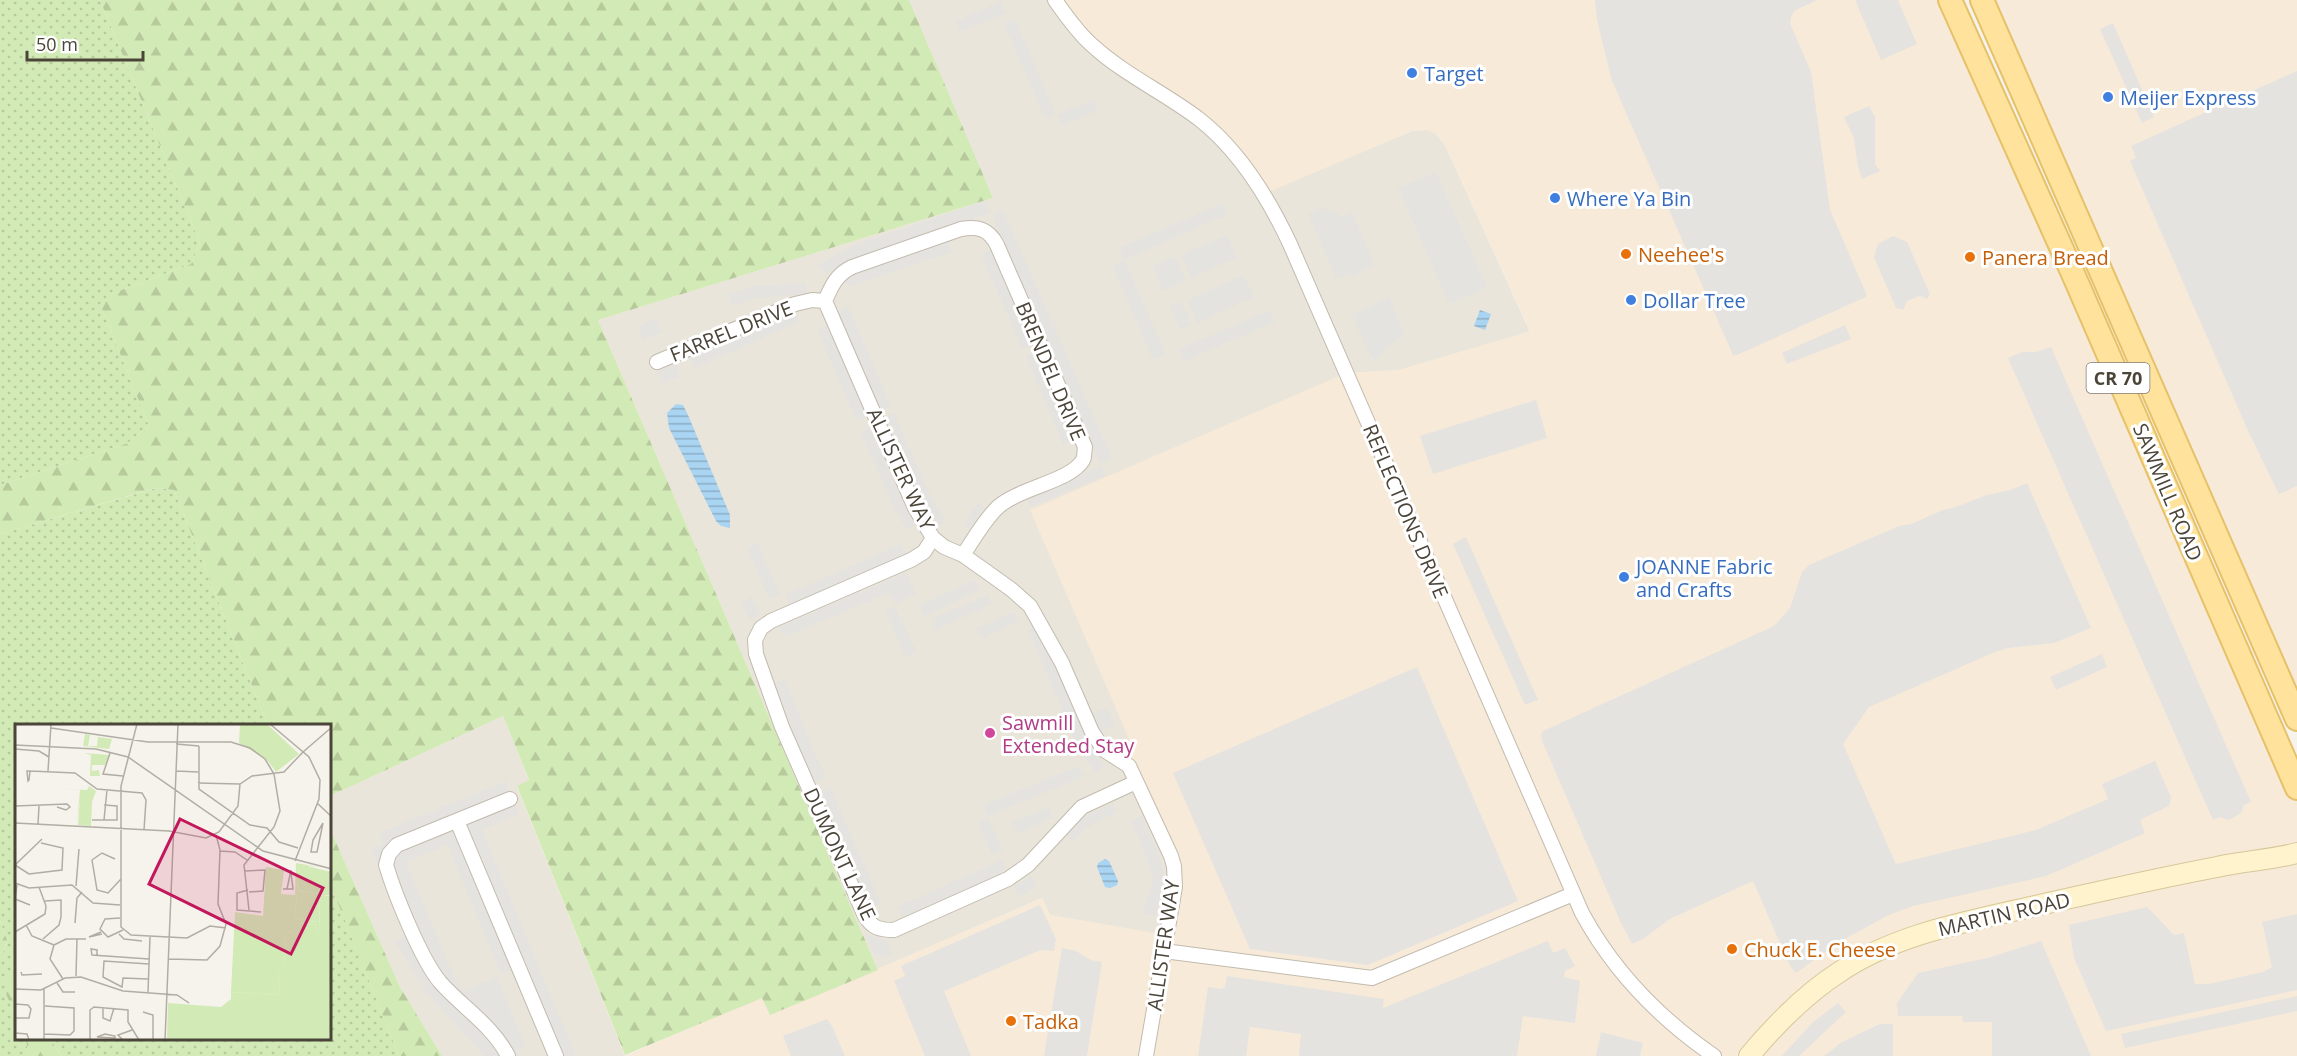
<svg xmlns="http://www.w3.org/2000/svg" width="2297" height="1056" font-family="'Open Sans',sans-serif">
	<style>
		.residential { fill: #eae5da }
		.commercial { fill: #f7ead8 }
		.grass { fill: url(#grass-dots) }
		.forest { fill: url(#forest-firs) }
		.parking { fill: #e5e3e0 }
		.water { fill: url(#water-rules) }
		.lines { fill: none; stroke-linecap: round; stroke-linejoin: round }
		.street-casing { stroke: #c2bbae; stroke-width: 16 }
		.secondary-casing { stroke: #d6c79b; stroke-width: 22 }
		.primary-casing { stroke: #e6c16a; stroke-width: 26 }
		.street { stroke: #fff; stroke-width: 14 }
		.secondary { stroke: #fff3cd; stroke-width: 20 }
		.primary { stroke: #ffe39c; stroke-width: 22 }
		.shop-dot { fill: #3f7fe0; stroke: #fff; stroke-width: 2 }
		.food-dot { fill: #e8710a; stroke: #fff; stroke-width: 2 }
		.hotel-dot { fill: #d1479c; stroke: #fff; stroke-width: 2 }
		.labels { text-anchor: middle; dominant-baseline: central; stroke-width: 6; stroke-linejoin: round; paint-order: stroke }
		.shield { fill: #fff; stroke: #817c74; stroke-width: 1.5 }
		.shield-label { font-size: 18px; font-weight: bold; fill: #4b4439 }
		.shop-label { font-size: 20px; fill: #366cbe; stroke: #fff; text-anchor: start }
		.food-label { font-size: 20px; fill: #c56008; stroke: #fff; text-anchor: start }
		.street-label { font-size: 20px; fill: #4b4439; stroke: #fff }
		.hotel-label { font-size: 20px; fill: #b23c85; stroke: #fff; text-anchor: start }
		.inset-road { fill: none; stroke: #b2ada4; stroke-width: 1.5 }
		.view { fill: #c2185b; fill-opacity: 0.15; stroke: #c2185b; stroke-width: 3 }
		.inset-edge { fill: none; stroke: #4b4439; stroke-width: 3 }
	</style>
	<defs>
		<pattern id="grass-dots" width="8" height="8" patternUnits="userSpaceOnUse" patternTransform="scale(1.5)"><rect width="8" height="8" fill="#d2eab5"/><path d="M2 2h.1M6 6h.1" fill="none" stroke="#b6ca9c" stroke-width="1.8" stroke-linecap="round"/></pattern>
		<pattern id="forest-firs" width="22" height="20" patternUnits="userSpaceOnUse" patternTransform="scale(1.5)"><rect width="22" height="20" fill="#d2eab5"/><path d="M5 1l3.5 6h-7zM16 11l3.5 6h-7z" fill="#b6ca9c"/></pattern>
		<pattern id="water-rules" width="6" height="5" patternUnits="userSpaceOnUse" patternTransform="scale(1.5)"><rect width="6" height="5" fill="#a9d4f2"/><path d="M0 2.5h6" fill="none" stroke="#8caec5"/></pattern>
	</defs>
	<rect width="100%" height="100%" fill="#f6f3ec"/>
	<path class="residential" d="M909 0H1055L1347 158 1412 131 1427 130 1435 133 1445 145 1530 332 1399 370 1346 373 1130 741 1129 766 1171 856 1167 936 1050 915 1042 898 878 970 598 320 993 198Z
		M503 716 529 781 517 787 625 1056H442L400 987 330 829V796Z"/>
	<path class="commercial" d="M1055 0H1950L2297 788V1056H625L762 997 770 1015 1042 898 1050 915 1167 935 1174 866 1129 766 1130 741 1030 510 1346 373 1399 370 1530 331 1445 145 1435 133 1427 130 1412 131 1264 194 1236 154 1119 66Z
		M1992 0H2297V692Z"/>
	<path class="grass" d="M0 0H100L200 243 191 264 108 295 101 306 149 426 128 443 0 485Z
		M156 488 174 490 268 726H16V979H11L6 994 16 1018V1040H26L28 1053 33 1056H0V953L4 951 7 940 0 921V534Z
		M332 887 399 1056H61L51 1040H330V888Z"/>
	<path class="forest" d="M100 0H909L993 198 598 320 878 970 770 1015 762 998 625 1055 517 786 529 780 503 716 330 796V726H268L174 490 155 488 0 534V485L128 443 149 426 101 306 108 295 191 264 200 243Z
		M330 829 400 987 442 1056H399L332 888H330Z
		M0 921 7 940 4 951 0 953Z
		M11 979H16V1018L6 994V981Z
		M26 1040H51L61 1056H33L28 1053Z"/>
	<path class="parking" d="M1595 0H1817L1794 11 1791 17 1790 23 1811 72 1830 210 1866 293V297L1737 355H1733L1612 81 1597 20Z
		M1855 0H1898L1917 44 1881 60Z
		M1001 1 1006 13 960 32 956 21Z
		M1015 19 1056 114 1045 119 1004 24Z
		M2113 23 2154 117 2142 123 2100 29Z
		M2297 71V486L2279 494 2249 433 2130 161 2136 158 2131 146Z
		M1093 100 1097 111 1062 126 1057 115Z
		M1869 106 1875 117V164L1880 171 1862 179 1858 167 1854 138 1844 117Z
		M1436 172 1487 287 1449 304 1398 188Z
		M986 201 990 213 861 256 826 274 818 265 854 245Z
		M1223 203 1228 214 1125 260 1166 355 1153 360 1112 265 1124 260 1119 248Z
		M1321 208 1336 212 1341 217 1352 212 1375 265 1353 276 1347 275 1337 280 1308 214Z
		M1003 210 1112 458 1100 464 992 215Z
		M1227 235 1237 258 1191 278 1181 255Z
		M1893 236 1907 242 1930 294 1927 299 1920 296 1907 301 1903 310 1896 308 1874 257 1878 244Z
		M948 241 952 252 849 287 844 279 850 274Z
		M991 250 1032 345 1022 349 981 255Z
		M1176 256 1186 281 1163 291 1152 266Z
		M1244 275 1254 297 1197 323 1187 300Z
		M806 283V294L758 298 732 306 727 294 755 286Z
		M1389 297 1405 335 1393 342 1375 361 1367 350 1352 315Z
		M1181 301 1192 325 1180 330 1169 306Z
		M848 306 891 406 880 411 837 311Z
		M1270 310 1275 322 1184 361 1179 349Z
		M796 312 799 322 695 368 689 356Z
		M656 319 662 332 643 340 638 327Z
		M828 324 865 414 867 417 856 420 817 330Z
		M1845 325 1851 339 1787 364 1782 353Z
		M2051 347 2251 802 2244 805 2241 813 2231 819 2228 820 2220 817 2213 820 2008 358 2022 352H2036Z
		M1036 353 1073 441 1063 445 1026 357Z
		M676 363 680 376 663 384 657 371Z
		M1536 400 1547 438 1433 474 1420 436Z
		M894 413 930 495 946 521 938 528 920 500 883 418Z
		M870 427 907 511 916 525 907 530 898 516 860 432Z
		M1101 466 1105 476 1030 507 1026 498Z
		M2027 483 2091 628 2054 643 2008 648 1995 652 1869 707 1843 744 1896 864 2036 830 2108 799 2102 784 2155 761 2171 797 2169 806 2140 820 2145 833 2046 876 1913 906 1889 915 1839 942 1796 973 1790 966 1753 881 1670 919 1643 939 1632 944 1621 923 1543 743 1541 735 1543 731 1774 626 1790 608 1802 572 1809 565 1899 526 1911 524 1943 510 1953 508 1987 495 2011 490Z
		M979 503 985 507 969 529 965 524 970 513Z
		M1466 537 1538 700 1525 705 1453 544Z
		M758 543 780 594 769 599 747 548Z
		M901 544 907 555 789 607 785 595Z
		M906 572 916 594 895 604 889 593 784 637 779 627Z
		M975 580 980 590 925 616 919 605Z
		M988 595 992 604 936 630 932 619Z
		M751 597 761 614 750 620 741 603Z
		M895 607 917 652 905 657 885 611Z
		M1014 612 1018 622 981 639 977 628Z
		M1036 626 1047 647 1084 733 1105 766 1095 772 1083 756 1074 738 1037 651 1027 631Z
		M2102 654 2107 667 2056 690 2050 677Z
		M1417 667 1518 901 1368 965 1250 949 1173 773Z
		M785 679 815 754 826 777 816 782 804 759 775 683Z
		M1107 708 1115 724 1101 732 1092 713Z
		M1079 766 1085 776 988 816 983 805Z
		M506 781 519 814 482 830 576 1056H547L512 970 501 974 447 845 406 862 454 976 463 991 497 977 526 1047 516 1051 519 1056H484L426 992 395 942 407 935 371 849 383 844 379 833Z
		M830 787 881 903 870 908 819 792Z
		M1113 803 1117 812 1088 827 1073 841 1065 834 1081 818Z
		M1049 807 1053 818 1018 833 1012 822Z
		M1142 816 1160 857 1164 874 1163 891 1155 916 1143 912 1151 888 1152 876 1148 862 1131 821Z
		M988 818 1003 850 992 855 978 824Z
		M1002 860 1007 871 902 917 897 907Z
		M1031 876 1037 886 1019 897 1013 887Z
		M1040 905 1056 939 1054 951 1040 950 944 991 971 1056H925L894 981 905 976 901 966Z
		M2147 907 2174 935 2184 933 2195 984H2209L2263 972 2272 967 2262 922 2297 914V990L2106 1031 2074 958 2069 925Z
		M865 934 886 940 893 957 875 955Z
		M1548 941 1553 953 1565 948 1575 966 1565 971 1564 977 1580 981 1575 1023 1523 1016 1517 1056H1299L1301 1034 1250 1027 1246 1056H1198L1208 987 1222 989 1225 987 1227 976 1384 999 1383 1008Z
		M2041 941 2091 1056H1992V1022H1963L1962 1016H1898L1897 1003 1918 973 1991 957Z
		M1062 948 1076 951 1091 960 1102 962 1087 1056H1044Z
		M2297 996V1011L2125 1048 2121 1034Z
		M1838 1003 1846 1012 1799 1056H1782L1812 1023Z
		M827 1019 832 1026 845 1056H791L783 1036Z
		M1880 1024H1893V1056H1824L1842 1042Z
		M1601 1032 1643 1043 1640 1056H1596Z"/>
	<path class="water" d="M1480 310 1491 314 1485 330 1474 326Z
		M676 404 683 405 688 415 730 515V528L721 526 716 521 669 428 667 413Z
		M1105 859 1109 861 1118 881 1117 885 1110 888 1105 887 1097 867 1098 863Z"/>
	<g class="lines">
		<defs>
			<path id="street" d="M1055 0C1066 16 1078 33 1093 46 1125 75 1165 93 1199 119 1240 151 1268 197 1290 244L1582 913C1614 972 1659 1018 1714 1056
				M825 301 915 508 933 538 944 547 963 555 994 577 1012 590 1030 606 1062 663 1092 732 1104 750 1129 766 1171 856 1174 866 1175 887 1146 1056
				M657 362 795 304 812 300 825 301C832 285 836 275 852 267L961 229C978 226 989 229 997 245L1085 447C1084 452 1085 456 1083 460 1071 481 1019 488 998 507 984 520 974 539 963 555
				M933 538 924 552 911 560 771 621 761 628 755 640 756 654 782 727 865 916C872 928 880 930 894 930L1008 879 1028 865 1082 807 1136 782
				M457 821 556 1056
				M1164 951 1372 978 1573 894
				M508 1056C493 1026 462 1007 440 982 421 959 395 895 386 865L389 854 397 845 510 799"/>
			<path id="secondary" d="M1749 1056C1775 1025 1804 995 1838 973 1894 935 1961 923 2026 908 2089 894 2153 879 2217 867 2243 861 2271 860 2297 853"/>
			<path id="primary" d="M1950 0 2074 276 2297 788
				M1982 0 2297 719"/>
		</defs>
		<use href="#street" class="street-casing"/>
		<use href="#secondary" class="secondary-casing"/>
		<use href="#primary" class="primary-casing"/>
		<use href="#street" class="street"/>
		<use href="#secondary" class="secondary"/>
		<use href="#primary" class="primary"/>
	</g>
	<g class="shop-dot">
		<circle cx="1412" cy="73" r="6"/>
		<circle cx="2108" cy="97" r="6"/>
		<circle cx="1555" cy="198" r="6"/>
		<circle cx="1631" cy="300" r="6"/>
		<circle cx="1624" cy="577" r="6"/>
	</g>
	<g class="food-dot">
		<circle cx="1626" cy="254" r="6"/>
		<circle cx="1970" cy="257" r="6"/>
		<circle cx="1732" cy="949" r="6"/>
		<circle cx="1011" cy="1021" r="6"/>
	</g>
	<circle class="hotel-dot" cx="990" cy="733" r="6"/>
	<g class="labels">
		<rect class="shield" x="2086.5" y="363" width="63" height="30" rx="4.5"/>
		<g class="shield-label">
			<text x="2118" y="378">CR 70</text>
		</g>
		<g class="shop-label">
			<text x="1424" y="73">Target</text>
			<text x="2120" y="97">Meijer Express</text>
			<text x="1567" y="198">Where Ya Bin</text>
			<text x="1643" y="300">Dollar Tree</text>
			<text x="1636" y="566">JOANNE Fabric<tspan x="1636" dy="23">and Crafts</tspan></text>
		</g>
		<g class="food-label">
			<text x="1638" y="254">Neehee's</text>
			<text x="1982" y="257">Panera Bread</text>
			<text x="1744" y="949">Chuck E. Cheese</text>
			<text x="1023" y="1021">Tadka</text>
		</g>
		<g class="street-label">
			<text transform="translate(731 331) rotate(-22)">FARREL DRIVE</text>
			<text transform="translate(1051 371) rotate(67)">BRENDEL DRIVE</text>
			<text transform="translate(901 469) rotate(65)">ALLISTER WAY</text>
			<text transform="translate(2168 492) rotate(67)">SAWMILL ROAD</text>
			<text transform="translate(1406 511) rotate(67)">REFLECTIONS DRIVE</text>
			<text transform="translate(840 854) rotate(65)">DUMONT LANE</text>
			<text transform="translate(2004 914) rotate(-13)">MARTIN ROAD</text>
			<text transform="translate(1163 945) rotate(-82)">ALLISTER WAY</text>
		</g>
		<g class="hotel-label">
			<text x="1002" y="722">Sawmill<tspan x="1002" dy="23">Extended Stay</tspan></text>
		</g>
	</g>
	<g transform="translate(15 724)">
		<rect width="316" height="316" fill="#f6f3ec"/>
		<path d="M70 10 75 11 73 22H82L83 13 97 15 94 25 68 22ZM69 29 94 31 90 41H77V47L84 46 85 52H75L76 31ZM284 140 316 148V171H307L316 172V316H152L153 279 206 283 216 275V268L265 271 263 249 269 244 271 209 278 208 281 199 300 201 304 209 305 171 302 198 280 194 282 167 302 170 282 165Z" fill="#d2eab5"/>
		<path d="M74 62 81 67 77 78H65L62 100 65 66 46 65 72 66ZM281 139 304 143 284 141 282 165 303 170 282 167 280 194 301 198 305 171 304 209 300 201 281 199 279 208 271 209 269 244 263 249 265 271 216 268 220 188 248 192 251 143 269 146 266 170 280 171ZM270 261a11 11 0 1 1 22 0a11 11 0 1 1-22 0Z" fill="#d2eab5"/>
		<path d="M225 0H252L284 30 261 48 253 37 224 19ZM65 78H77L76 102 63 101Z" fill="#d2eab5"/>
		<path class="inset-road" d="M122 0 106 62V203L116 211 172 214 195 202 211 204M255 0 294 33 305 56 304 75 280 137M36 4 133 18H216L235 24 250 35 259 50 265 87 259 103 229 141 234 186M161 20 184 22M0 21 81 25 113 33 248 127 317 145M184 22V65L235 101 252 104 264 118 283 124M0 25 24 27 34 33M288 28 317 3M95 29 88 50 108 52M15 47 60 49 82 65 127 69 131 76 129 106M15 47 14 56 13 57 12 47ZM33 47 36 0M161 47 183 48M183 59 225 60 237 52 269 48 288 28M302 79 317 93M0 82 52 80 55 83 51 86 42 83M77 96H102V82L89 81M89 96 92 66M0 99 154 107 191 114 204 108 223 82 225 60M308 99 302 128H296L298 116ZM23 100 24 82M205 127 220 128 232 136M100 135 87 129 77 136 82 166 93 169 106 155M0 141 14 150 47 146 48 124 26 119M0 141 27 115M229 147 250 146 248 167 234 168M0 159 14 164 57 161 78 179 105 181M2 161 0 175 15 181M61 162 64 125M268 165H278L276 149M272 165 276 146M233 166 222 169V186L246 188M105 194 90 195 85 205 93 213 108 206M60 199 62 174 67 168M11 201 17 212 39 221M0 208 30 190 31 182 24 163M86 208 74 213 87 210M104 210 109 215 127 217M28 215 44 201 46 193V176L30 177M39 221 35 235 48 255M39 221 51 215H71M82 232V226L76 225 77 231 134 235M154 235 192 236 205 222 211 200 203 180 205 126 201 111M6 248 7 251 27 250M61 252 62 215M133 255 108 254 107 263 88 253 89 237 134 240M42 259 48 268H60M0 265 26 266 50 254 66 253 108 267 162 271 174 279M29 265V316M133 268 135 213M0 280 13 281 16 285 14 294H0M88 283V294L95 297 99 284M128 288 138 291V316M0 309 12 310 14 316M29 310 55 311 59 307V284L30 282M90 310 100 312V314L82 313ZM75 316V286L79 283 113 286V298L124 316M108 316 103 311 117 306M150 316 163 0"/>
		<path class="view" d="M165 95 308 164 276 230 134 160Z"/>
		<rect width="316" height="316" class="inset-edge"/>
	</g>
	<path d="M27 51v9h116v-9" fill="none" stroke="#4b4439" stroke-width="3"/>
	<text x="36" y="51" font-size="18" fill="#4b4439" stroke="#ffffff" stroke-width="4.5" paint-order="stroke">50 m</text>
</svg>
